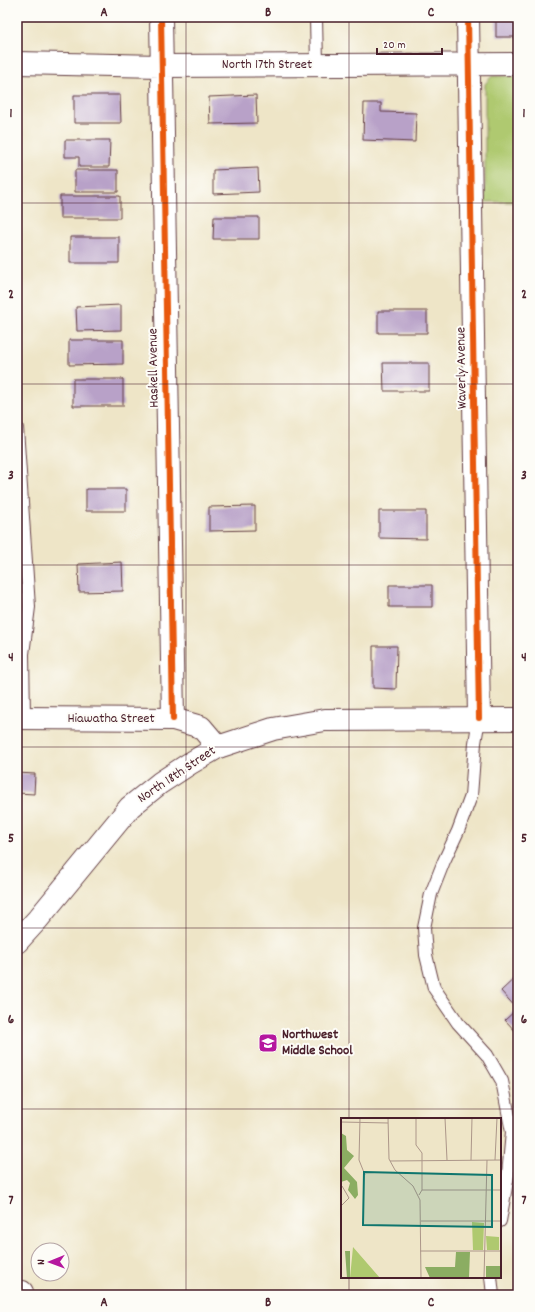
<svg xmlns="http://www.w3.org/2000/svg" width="535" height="1312" font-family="Dekko,sans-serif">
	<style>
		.green { fill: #afc96f; stroke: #7c744d }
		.building { fill: #b8a1c8 }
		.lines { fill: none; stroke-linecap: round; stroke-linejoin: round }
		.service-casing { stroke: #633d42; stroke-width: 14 }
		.minor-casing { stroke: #633d42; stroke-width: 24 }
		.secondary-casing { stroke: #633d42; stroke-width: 24 }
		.service { stroke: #fff; stroke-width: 12 }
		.minor { stroke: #fff; stroke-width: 22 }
		.secondary { stroke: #fff; stroke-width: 22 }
		.cycleway-casing { stroke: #fdfcf7; stroke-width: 8 }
		.cycleway { stroke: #e8590c; stroke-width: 6 }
		.grid { fill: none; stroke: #4a1f2b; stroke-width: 1; stroke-opacity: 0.55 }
		.labels { text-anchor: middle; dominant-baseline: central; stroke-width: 4; stroke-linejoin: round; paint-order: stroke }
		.street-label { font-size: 14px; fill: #4a1f2b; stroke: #fdfcf7 }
		.poi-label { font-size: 14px; font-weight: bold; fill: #4a1f2b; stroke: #fdfcf7; text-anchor: start }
		.inset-road { fill: none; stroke: #ac9689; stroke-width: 1 }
		.view { fill: #0f766e; fill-opacity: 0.15; stroke: #0f766e; stroke-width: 2 }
		.inset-edge { fill: none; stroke: #4a1f2b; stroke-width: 2 }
		.neatline { fill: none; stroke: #4a1f2b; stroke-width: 1.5 }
		.grid-label { font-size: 13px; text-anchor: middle; font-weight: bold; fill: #4a1f2b }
	</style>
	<rect width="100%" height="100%" fill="#fdfcf7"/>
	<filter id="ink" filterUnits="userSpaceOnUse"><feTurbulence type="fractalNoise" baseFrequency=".025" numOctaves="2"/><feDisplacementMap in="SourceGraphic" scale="8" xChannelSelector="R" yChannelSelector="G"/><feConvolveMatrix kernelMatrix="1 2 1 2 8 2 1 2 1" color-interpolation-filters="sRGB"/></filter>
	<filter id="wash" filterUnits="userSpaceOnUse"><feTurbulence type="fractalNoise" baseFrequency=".012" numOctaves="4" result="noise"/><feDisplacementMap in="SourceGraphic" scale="16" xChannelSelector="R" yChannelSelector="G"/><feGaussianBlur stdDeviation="0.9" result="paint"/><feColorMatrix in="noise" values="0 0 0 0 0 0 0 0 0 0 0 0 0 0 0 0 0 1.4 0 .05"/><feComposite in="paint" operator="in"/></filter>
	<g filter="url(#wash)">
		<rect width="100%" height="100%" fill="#eee5c7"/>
		<path class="green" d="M492 76H518V202H485V84Z"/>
		<g id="blocks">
			<path class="building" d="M496 17H518V37H496Z
				M74 95H120L121 123H74Z
				M256 95 257 123 210 124 209 97Z
				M364 103H381V112L416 113 415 142 363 140Z
				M65 140H110L109 167H79V157H65Z
				M258 168 259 192 213 194V170Z
				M75 170H118V192H75Z
				M60 196H120V218H60Z
				M214 217H259V239H213Z
				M70 237H119V263H70Z
				M121 305V330L77 331 76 307Z
				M378 311H427V333H378Z
				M69 340H123V364L69 365Z
				M383 363H429V391H384Z
				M73 379H123V406H73Z
				M86 489H126V511H86Z
				M255 506V530L209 531V507Z
				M379 511H426V539L379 538Z
				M122 562 123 591 79 592 78 564Z
				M389 585H432V607H389Z
				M373 646H397L396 689 373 688Z
				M17 773 35 774 34 794 17 793Z
				M518 975V1034L505 1020 517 1009 501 991Z"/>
		</g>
	</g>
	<g filter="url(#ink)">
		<use href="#blocks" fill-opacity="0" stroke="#633d42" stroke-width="1"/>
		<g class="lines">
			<defs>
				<path id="service" d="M316 17 317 65
					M17 428 29 607 23 654 24 718
					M479 718 475 743 471 796 458 831 444 861 431 894 424 928 426 955 434 988 458 1023 487 1055 502 1081 512 1132 508 1175 500 1221
					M491 1277 493 1295"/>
				<path id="minor" d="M161 17 173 719
					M468 17 479 718
					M17 63 161 66 518 64
					M17 718 173 719 201 727 218 747
					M18 1295 22 1292"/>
				<path id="secondary" d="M17 942 38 919 130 807 160 783 189 764 218 747 273 729 325 720 518 719"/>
			</defs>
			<use href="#service" class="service-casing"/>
			<use href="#minor" class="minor-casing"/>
			<use href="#secondary" class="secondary-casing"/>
			<use href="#service" class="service"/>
			<use href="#minor" class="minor"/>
			<use href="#secondary" class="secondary"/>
			<defs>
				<path id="cycleway" d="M161 17 173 719
					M468 17 479 718"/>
			</defs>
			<use href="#cycleway" class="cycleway-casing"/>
			<use href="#cycleway" class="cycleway"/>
		</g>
	</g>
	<path class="grid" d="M186 17V1295M349 17V1119M17 203H518M17 384H518M17 565H518M17 747H518M17 928H518M17 1109H518M349 1277V1295"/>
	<defs>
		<symbol id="school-square" viewBox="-11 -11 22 22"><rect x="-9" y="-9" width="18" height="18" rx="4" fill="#b5179e" stroke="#fdfcf7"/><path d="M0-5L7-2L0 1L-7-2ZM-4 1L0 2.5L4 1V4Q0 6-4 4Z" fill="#fff"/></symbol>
	</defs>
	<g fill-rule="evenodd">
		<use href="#school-square" x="257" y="1032" width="22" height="22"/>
	</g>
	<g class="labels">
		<g class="street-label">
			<text x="267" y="65">North 17th Street</text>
			<text transform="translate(154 368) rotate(-91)">Haskell Avenue</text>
			<text transform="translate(462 368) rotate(-91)">Waverly Avenue</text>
			<text x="111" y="719">Hiawatha Street</text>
			<text transform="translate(177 775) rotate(-34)">North 18th Street</text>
		</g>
		<g class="poi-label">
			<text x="282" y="1035">Northwest<tspan x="282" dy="16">Middle School</tspan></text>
		</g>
	</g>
	<g transform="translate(341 1118)">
		<rect width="160" height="160" fill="#eee5c7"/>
		<path d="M131 104 143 105 142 132H132ZM145 118 158 119V132H146ZM12 129 39 160H9Z" fill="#afc96f"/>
		<path d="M0 15 5 18 6 32 13 38 3 50 16 64 17 77 14 81 7 72 9 65 6 62 0 64ZM4 133H9V160H6ZM115 134H129L128 160H89L84 149H114ZM145 148H160V160H145Z" fill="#8bad62"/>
		<path class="inset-road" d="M19 0 18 42 24 57M47 0 48 41 54 52 72 68 79 82 80 160M75 0V27L81 35V72L78 77M104 0 106 42M0 4 47 5M130 42 131 0M154 42 156 0M49 43 160 42M81 72H160M80 103H160M0 111V88L8 80 1 68M79 133H160M143 160 146 42"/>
		<path class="view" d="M23 54 151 57V109L22 107Z"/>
		<rect width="160" height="160" class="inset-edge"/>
	</g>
	<rect width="535" height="1312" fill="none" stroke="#fdfcf7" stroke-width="44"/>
	<g transform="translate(50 1262) rotate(269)"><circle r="19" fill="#fdfcf7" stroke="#b5a4a5"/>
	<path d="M0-3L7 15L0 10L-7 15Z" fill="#b5179e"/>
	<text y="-6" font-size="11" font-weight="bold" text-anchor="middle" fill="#4a1f2b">N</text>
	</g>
	<path d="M377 48v6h65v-6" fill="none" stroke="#4a1f2b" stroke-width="2"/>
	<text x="383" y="48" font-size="12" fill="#4a1f2b" stroke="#fdfcf7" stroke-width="3" paint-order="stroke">20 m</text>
	<rect x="22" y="22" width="491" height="1268" class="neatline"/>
	<g class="grid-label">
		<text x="104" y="16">A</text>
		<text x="268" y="16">B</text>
		<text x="431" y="16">C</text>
		<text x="11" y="117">1</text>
		<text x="524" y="117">1</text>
		<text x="11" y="298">2</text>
		<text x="524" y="298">2</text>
		<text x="11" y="479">3</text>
		<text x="524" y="479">3</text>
		<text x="11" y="661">4</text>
		<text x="524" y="661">4</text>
		<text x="11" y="842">5</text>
		<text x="524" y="842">5</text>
		<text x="11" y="1023">6</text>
		<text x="524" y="1023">6</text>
		<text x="11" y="1204">7</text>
		<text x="524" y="1204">7</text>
		<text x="104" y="1306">A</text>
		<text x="268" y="1306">B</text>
		<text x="431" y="1306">C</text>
	</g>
</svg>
